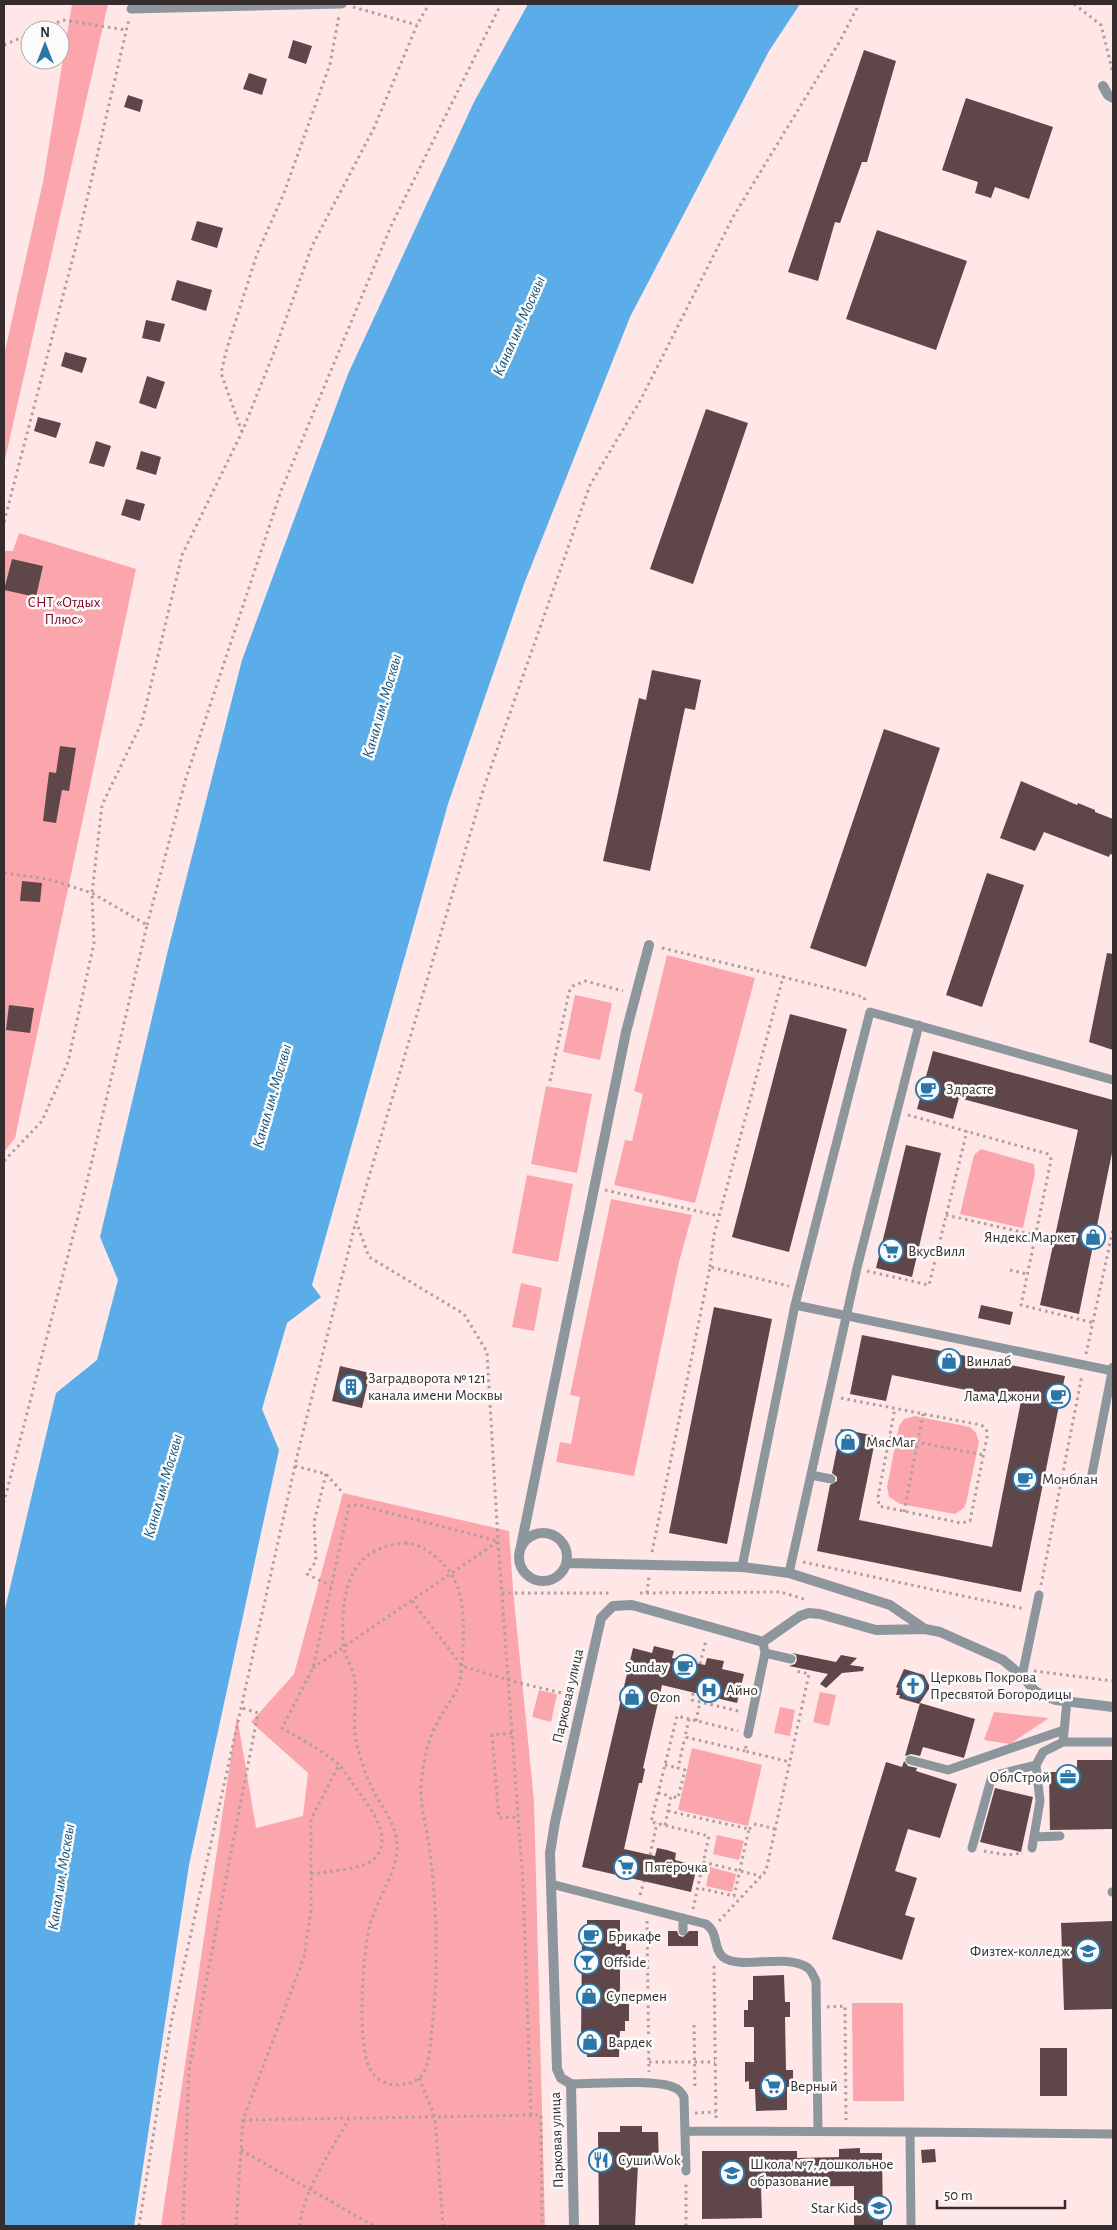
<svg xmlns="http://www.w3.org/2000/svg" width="1117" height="2230" font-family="'Alegreya Sans',sans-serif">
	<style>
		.green { fill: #fba6ad }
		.water { fill: #5aade8 }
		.building { fill: #5f4749 }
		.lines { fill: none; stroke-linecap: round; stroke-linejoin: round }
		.path { stroke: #b09d9e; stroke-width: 3; stroke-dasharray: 2.5 4; stroke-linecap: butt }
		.service { stroke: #8d969d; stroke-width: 9 }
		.minor { stroke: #8d969d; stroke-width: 10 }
		.labels { text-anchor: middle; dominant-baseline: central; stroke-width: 5; stroke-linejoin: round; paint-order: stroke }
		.park-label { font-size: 15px; fill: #7e0429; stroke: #fbfbfb }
		.poi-label { font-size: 15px; fill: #372c2d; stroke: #fbfbfb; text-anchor: start }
		.street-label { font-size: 15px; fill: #372c2d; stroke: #fbfbfb }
		.water-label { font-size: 16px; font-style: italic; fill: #145279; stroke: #fbfbfb }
	</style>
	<rect width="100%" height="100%" fill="#ffe7e8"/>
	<path class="green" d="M72 4H108L4 464V355L43 182Z
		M19 533 136 569 15 1138 4 1152V551H13Z
		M667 955 755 978 695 1203 614 1185 625 1140 632 1141 643 1094 634 1091Z
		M575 995 612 1003 600 1060 563 1052Z
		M546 1086 592 1094 577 1173 531 1164Z
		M981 1149 1034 1164 1035 1173 1023 1228 960 1214 974 1155Z
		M527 1175 573 1184 558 1262 512 1253Z
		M611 1199 692 1215 679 1262 634 1476 556 1462 560 1442 571 1444 580 1397 570 1395Z
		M521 1283 542 1288 534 1331 512 1327Z
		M915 1416 970 1427 976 1433 979 1442 966 1503 964 1508 955 1514 900 1504 889 1497 887 1487 899 1426 904 1419Z
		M343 1493 509 1531 513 1590 534 1801 545 2226H161L237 1716 256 1828 303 1816 308 1773 251 1722 294 1674Z
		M539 1690 557 1694 551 1722 532 1717Z
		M820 1692 836 1695 829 1726 813 1722Z
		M780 1707 795 1710 790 1736 774 1733Z
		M994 1712 1049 1718 1010 1744 984 1740Z
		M692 1748 762 1765 748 1826 678 1810Z
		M717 1835 744 1841 739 1860 713 1854Z
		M710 1867 736 1874 732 1892 706 1886Z
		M852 2003H903L904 2101H853Z"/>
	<path class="water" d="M528 4H800L769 51 630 317 524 584 448 804 312 1285 321 1297 287 1323 262 1409 279 1450 189 1865 134 2226H4V1613L56 1393 97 1360 118 1280 100 1237 168 950 242 660 348 374 474 102Z"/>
	<path class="building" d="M293 40 312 46 306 64 288 58Z
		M864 50 896 61 867 162H862L840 223 835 222 818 281 788 272Z
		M249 73 267 79 262 95 243 89Z
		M128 95 143 100 140 112 124 107Z
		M966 98 1053 127 1029 199 995 187 991 198 975 193 978 182 942 170Z
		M197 221 223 228 217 248 191 240Z
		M877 230 967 261 936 350 846 319Z
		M177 280 212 290 206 311 171 300Z
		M146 320 165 324 160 342 142 338Z
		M65 352 87 358 82 373 61 366Z
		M147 376 165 382 156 409 139 403Z
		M706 409 748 423 693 584 650 569Z
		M38 417 61 423 56 438 34 431Z
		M96 441 111 446 104 467 89 463Z
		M141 451 161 457 156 475 136 469Z
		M126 499 145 504 140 521 121 515Z
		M12 559 43 566 36 597 4 590Z
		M652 670 701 680 695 710 685 708 650 871 603 861 639 698 646 700Z
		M884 729 940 748 866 967 810 948Z
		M60 746 76 748 69 791 62 790 56 823 43 821 49 772 56 773Z
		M1021 781 1077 805 1078 803 1095 810V812L1113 819V855L1110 854 1109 857 1044 832 1035 851 1000 838Z
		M987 873 1024 885 982 1007 946 995Z
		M22 881 42 883 40 902 20 901Z
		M1107 953 1113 954V1050L1089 1042Z
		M9 1005 34 1008 30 1033 6 1030Z
		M790 1014 847 1029 789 1252 732 1237Z
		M933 1051 1113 1100V1148L1079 1314 1040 1305 1078 1130 959 1098 953 1119 917 1109Z
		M906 1145 941 1153 912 1277 876 1268Z
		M981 1305 1013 1312 1010 1325 978 1318Z
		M714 1307 772 1319 727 1544 669 1533Z
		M862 1335 1065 1376 1021 1592 817 1551 830 1485 837 1481V1477L832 1473 841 1429 876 1436 859 1520 992 1547 1021 1401 892 1375 886 1401 850 1394Z
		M340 1366 370 1373 362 1408 332 1401Z
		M654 1646 674 1651 672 1658 705 1665 707 1658 724 1661 722 1669 744 1674 737 1703 662 1685 643 1768 645 1769 642 1783H639L624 1849 655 1856 657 1848 667 1850 676 1853 675 1860 697 1866 691 1892 582 1867 633 1648 652 1653Z
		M792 1653 836 1662 841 1655 857 1658 850 1665 864 1667 863 1671 842 1673 826 1688 820 1684 828 1674 789 1666 795 1664 797 1660 796 1655Z
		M904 1669 924 1675 929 1685V1689L919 1704 899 1698 900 1695H896L898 1688 896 1687Z
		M920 1703 975 1719 964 1758 923 1747 920 1756 911 1754 905 1756Z
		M1077 1760H1113V1829L1050 1830 1049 1772H1077Z
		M904 1761 908 1766 917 1768 916 1771 957 1784 940 1838 908 1829 895 1871 917 1878 905 1915 915 1918 902 1960 832 1939 886 1762 902 1767Z
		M995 1788 1033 1797 1021 1852 980 1842Z
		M587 1920H620V1942H626V1950H630V1969H620V2004H629V2021H625V2031H620L619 2057H587V2039H581L582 1937H587Z
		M1113 1921V2009L1064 2010 1061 1923Z
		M668 1931H677L679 1936 683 1937 689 1931H698V1946H668Z
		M784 1975 785 2002H790V2017H785L786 2070H793V2086L787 2087V2110L756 2111 755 2089H749V2081L745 2082V2062H754V2027H744V2010H748V2000H753V1976Z
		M1040 2048H1067V2096H1040Z
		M620 2126H642V2132H658L659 2164H638L635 2226H599L598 2132H620Z
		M860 2148V2153H882L883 2226H854V2186L761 2187 762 2218 702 2219V2151H797V2158L839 2157V2149Z
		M935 2149 936 2162 922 2163 921 2150Z"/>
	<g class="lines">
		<path class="path" d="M1074 4 1101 25 1113 73
			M353 7 417 25
			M39 30 63 20 126 30
			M4 45 30 34
			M242 432 221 373 227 348 257 254 284 193 330 64 339 16
			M4 522 77 242 129 19
			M4 873 48 879 92 893 147 925 86 1186 4 1502
			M147 925 186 778 281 491 391 226 501 4
			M662 948 783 977
			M550 1081 569 992 573 986 585 981 623 991
			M908 1115 1048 1154 1051 1159 1050 1165 1021 1305 1094 1323
			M4 1161 42 1121 68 1062 94 943 92 893 102 805 142 722 182 555 242 432 273 355 312 246 374 128 417 25 429 4
			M605 1190 719 1216
			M946 1215 1035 1235
			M710 1267 714 1235 783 977 864 997 865 1001
			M1010 1270 1027 1274
			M867 1271 929 1285 967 1131
			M1086 1354 1113 1229
			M841 1398 981 1425C986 1428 988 1431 987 1437L970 1521 961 1523 879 1506 878 1497 895 1408
			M890 1437 984 1455
			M295 1466 326 1474 343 1493
			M326 1474 314 1522 316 1561 307 1574 331 1586
			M904 1512 923 1414
			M405 1543C419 1544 426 1549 437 1558 465 1581 464 1614 463 1647 462 1659 462 1672 459 1684 455 1697 444 1709 438 1721 427 1741 423 1763 421 1785 420 1806 426 1825 429 1845 437 1906 439 1968 432 2028 430 2043 431 2062 422 2075 416 2083 404 2085 394 2085 385 2084 374 2078 370 2069 356 2042 363 1954 370 1924 377 1900 399 1869 397 1844 396 1825 384 1810 375 1794 368 1781 362 1764 358 1749 351 1727 357 1705 355 1682 354 1669 346 1660 344 1648 342 1639 343 1627 343 1618 345 1575 359 1547 405 1543Z
			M652 1552 710 1267 789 1286
			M803 1562 1025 1609
			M1041 1585 1082 1375
			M502 1593H609
			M640 1593 781 1592 807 1600
			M647 1593 649 1576
			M412 1601 462 1666 508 1680 570 1695
			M700 1664 706 1640
			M313 1668 497 1542
			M1034 1671 1113 1681
			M693 1693 692 1700 742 1712
			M689 1719 685 1737 745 1751
			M696 1721 700 1702
			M512 1733 492 1735 499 1818 518 1817
			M746 1746 745 1751 790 1762
			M665 1765 678 1768
			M658 1793 671 1796
			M668 1811 749 1829 734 1896 698 1888
			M665 1825 671 1796 678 1798 685 1770 678 1768 685 1737
			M749 1829 756 1824 775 1829
			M984 1851 1007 1855 1023 1853
			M650 1855 657 1823
			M703 1862 761 1876
			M311 1874C325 1872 364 1869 374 1859 395 1838 370 1808 358 1791 352 1783 346 1773 340 1766 329 1754 297 1737 282 1728L313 1668 349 1506 359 1505 498 1541
			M640 1895 644 1881
			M693 1909 709 1836 651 1822 677 1716 738 1731
			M647 1921 649 2072
			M719 1921 766 1871 809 1674 796 1671
			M714 1966 716 2119
			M827 2007 845 2006 846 2120
			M694 2025 695 2090
			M649 2062H715
			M419 2078 435 2117 443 2226
			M695 2113 716 2112
			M531 2115 523 1883 498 1541 487 1352 464 1314 369 1257 356 1221 484 787 590 485 640 401 733 217 840 41 859 4
			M243 2120 541 2115 542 2226
			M241 2150 374 2226
			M139 2226 171 2023 298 1452 356 1221
			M183 2226 189 2070 258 1713 242 1708
			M236 2226 243 2120 304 1957 311 1909V1819L339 1765
			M300 2226C301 2195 333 2147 349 2119
			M686 2226V2182"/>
		<path class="service" d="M131 9 342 4
			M795 1305 870 1012 1113 1080
			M811 1475 831 1479
			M1091 1479 1113 1367
			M742 1567 795 1305 1113 1371
			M789 1573 857 1268 919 1025
			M765 1653 791 1659
			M1022 1676 1039 1595
			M748 1734 765 1653 763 1642
			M1063 1742H1113
			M910 1760 948 1770 1064 1730
			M1034 1837 1060 1836
			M972 1848 992 1776 1036 1765
			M1032 1848 1040 1801 1036 1765 1043 1752 1063 1742 1067 1701
			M551 1884 706 1924C719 1933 713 1949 723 1957 741 1971 786 1952 808 1968 811 1970 814 1977 816 1981L818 2131
			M1112 1892H1113
			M683 1918V1931
			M571 2084C596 2084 652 2079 673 2087 679 2089 681 2092 684 2097L686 2171
			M686 2131 910 2132 911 2226
			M910 2132 1113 2134"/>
		<path class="minor" d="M1103 86 1108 95 1113 98
			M519 1557a24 24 0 1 1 48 0a24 24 0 1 1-48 0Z
			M521 1546 626 1032 649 945
			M567 1563 742 1567 789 1573 890 1605 925 1629
			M574 2226 571 2084 561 2078 557 2069 550 1853 555 1822 601 1618 613 1606 632 1605 763 1642 800 1616 809 1613 820 1614 876 1630 925 1629 940 1632 1003 1660 1022 1676 1036 1692 1056 1700 1113 1707"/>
	</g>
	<defs>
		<symbol id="cafe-ring" viewBox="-11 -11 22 22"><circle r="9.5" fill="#fbfbfb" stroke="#2976a9" stroke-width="1.5"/><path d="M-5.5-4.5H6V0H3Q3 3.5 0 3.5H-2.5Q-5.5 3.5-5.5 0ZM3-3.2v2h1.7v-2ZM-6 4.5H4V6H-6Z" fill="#2976a9"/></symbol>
		<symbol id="shop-ring" viewBox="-11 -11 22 22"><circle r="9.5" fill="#fbfbfb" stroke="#2976a9" stroke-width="1.5"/><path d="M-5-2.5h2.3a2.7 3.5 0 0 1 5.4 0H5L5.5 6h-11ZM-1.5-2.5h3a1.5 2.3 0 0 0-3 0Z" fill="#2976a9"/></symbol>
		<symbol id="supermarket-ring" viewBox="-11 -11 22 22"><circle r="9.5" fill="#fbfbfb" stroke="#2976a9" stroke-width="1.5"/><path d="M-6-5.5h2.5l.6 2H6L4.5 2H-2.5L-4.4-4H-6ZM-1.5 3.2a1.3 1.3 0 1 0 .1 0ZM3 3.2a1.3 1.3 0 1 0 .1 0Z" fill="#2976a9"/></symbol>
		<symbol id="building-ring" viewBox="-11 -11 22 22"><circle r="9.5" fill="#fbfbfb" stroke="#2976a9" stroke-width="1.5"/><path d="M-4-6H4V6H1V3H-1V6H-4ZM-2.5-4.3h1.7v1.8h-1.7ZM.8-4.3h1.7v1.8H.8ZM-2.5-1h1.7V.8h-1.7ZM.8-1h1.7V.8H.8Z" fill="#2976a9"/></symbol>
		<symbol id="church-ring" viewBox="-11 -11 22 22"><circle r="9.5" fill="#fbfbfb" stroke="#2976a9" stroke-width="1.5"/><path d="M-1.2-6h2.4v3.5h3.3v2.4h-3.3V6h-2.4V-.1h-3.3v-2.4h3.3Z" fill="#2976a9"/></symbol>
		<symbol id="hospital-ring" viewBox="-11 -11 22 22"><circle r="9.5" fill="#fbfbfb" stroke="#2976a9" stroke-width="1.5"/><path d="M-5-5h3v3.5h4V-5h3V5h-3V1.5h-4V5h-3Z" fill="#2976a9"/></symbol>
		<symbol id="office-ring" viewBox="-11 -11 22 22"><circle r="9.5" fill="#fbfbfb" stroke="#2976a9" stroke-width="1.5"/><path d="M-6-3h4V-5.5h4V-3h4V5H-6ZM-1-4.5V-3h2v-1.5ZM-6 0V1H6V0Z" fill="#2976a9"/></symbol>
		<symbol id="university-ring" viewBox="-11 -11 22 22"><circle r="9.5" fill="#fbfbfb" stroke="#2976a9" stroke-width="1.5"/><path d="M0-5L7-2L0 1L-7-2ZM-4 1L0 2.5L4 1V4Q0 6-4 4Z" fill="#2976a9"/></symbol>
		<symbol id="bar-ring" viewBox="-11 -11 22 22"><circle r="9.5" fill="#fbfbfb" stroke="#2976a9" stroke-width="1.5"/><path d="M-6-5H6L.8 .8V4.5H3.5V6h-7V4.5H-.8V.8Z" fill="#2976a9"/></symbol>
		<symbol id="restaurant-ring" viewBox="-11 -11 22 22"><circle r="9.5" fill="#fbfbfb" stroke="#2976a9" stroke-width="1.5"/><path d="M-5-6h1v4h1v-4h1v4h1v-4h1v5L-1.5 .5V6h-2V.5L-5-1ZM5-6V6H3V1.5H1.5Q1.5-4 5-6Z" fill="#2976a9"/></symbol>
		<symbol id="school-ring" viewBox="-11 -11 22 22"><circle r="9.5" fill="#fbfbfb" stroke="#2976a9" stroke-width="1.5"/><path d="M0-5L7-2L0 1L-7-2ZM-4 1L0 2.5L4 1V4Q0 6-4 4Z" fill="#2976a9"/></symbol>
	</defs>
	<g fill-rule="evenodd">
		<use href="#cafe-ring" x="914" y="1075" width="28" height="28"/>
		<use href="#shop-ring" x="1079" y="1223" width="28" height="28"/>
		<use href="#supermarket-ring" x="877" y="1237" width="28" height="28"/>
		<use href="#shop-ring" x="935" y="1347" width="28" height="28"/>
		<use href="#building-ring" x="337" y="1373" width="28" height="28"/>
		<use href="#cafe-ring" x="1044" y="1382" width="28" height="28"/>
		<use href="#shop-ring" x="834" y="1428" width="28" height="28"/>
		<use href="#cafe-ring" x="1011" y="1465" width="28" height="28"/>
		<use href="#cafe-ring" x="671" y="1653" width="28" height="28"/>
		<use href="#church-ring" x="899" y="1672" width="28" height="28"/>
		<use href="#hospital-ring" x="695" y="1676" width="28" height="28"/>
		<use href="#shop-ring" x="618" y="1683" width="28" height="28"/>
		<use href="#office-ring" x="1054" y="1763" width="28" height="28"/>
		<use href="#supermarket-ring" x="612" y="1853" width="28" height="28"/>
		<use href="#cafe-ring" x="577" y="1922" width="28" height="28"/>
		<use href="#university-ring" x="1074" y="1937" width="28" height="28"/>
		<use href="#bar-ring" x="573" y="1948" width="28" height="28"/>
		<use href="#shop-ring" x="575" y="1982" width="28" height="28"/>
		<use href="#shop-ring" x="576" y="2028" width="28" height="28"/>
		<use href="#supermarket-ring" x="759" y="2072" width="28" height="28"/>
		<use href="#restaurant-ring" x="587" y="2146" width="28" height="28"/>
		<use href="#school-ring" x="718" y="2159" width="28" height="28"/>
		<use href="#school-ring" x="865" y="2194" width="28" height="28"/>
	</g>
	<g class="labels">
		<g class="park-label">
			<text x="64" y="602">СНТ «Отдых<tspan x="64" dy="17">Плюс»</tspan></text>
		</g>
		<g class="poi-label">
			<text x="946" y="1089">Здрасте</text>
			<text x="1076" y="1237" text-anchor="end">Яндекс.Маркет</text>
			<text x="908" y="1251">ВкусВилл</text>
			<text x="966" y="1361">Винлаб</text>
			<text x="368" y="1378">Заградворота № 121<tspan x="368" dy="17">канала имени Москвы</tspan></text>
			<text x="1040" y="1396" text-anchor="end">Лама Джони</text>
			<text x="866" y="1442">МясМаг</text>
			<text x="1042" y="1479">Монблан</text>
			<text x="668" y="1667" text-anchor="end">Sunday</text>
			<text x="930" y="1677">Церковь Покрова<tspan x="930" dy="17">Пресвятой Богородицы</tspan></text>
			<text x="726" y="1690">Айно</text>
			<text x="650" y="1697">Ozon</text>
			<text x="1050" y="1777" text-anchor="end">ОблСтрой</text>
			<text x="644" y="1867">Пятёрочка</text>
			<text x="608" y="1936">Брикафе</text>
			<text x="1070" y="1951" text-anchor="end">Физтех-колледж</text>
			<text x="604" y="1962">Offside</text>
			<text x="606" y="1996">Супермен</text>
			<text x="608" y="2042">Вардек</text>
			<text x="790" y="2086">Верный</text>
			<text x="618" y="2160">Суши Wok</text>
			<text x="750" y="2164">Школа №7, дошкольное<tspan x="750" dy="17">образование</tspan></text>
			<text x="862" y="2208" text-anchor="end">Star Kids</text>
		</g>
		<g class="street-label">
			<text transform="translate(568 1696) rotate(-77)">Парковая улица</text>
			<text transform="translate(557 2140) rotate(-92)">Парковая улица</text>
		</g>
		<g class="water-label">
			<text transform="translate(519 326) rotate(-66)">Канал им. Москвы</text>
			<text transform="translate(382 706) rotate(-74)">Канал им. Москвы</text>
			<text transform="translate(272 1096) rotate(-74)">Канал им. Москвы</text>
			<text transform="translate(163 1486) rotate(-74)">Канал им. Москвы</text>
			<text transform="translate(61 1877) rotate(-81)">Канал им. Москвы</text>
		</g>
	</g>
	<rect width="1117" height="2230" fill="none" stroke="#372c2d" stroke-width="10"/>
	<g transform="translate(45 45)"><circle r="24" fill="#fbfbfb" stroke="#ada8a9"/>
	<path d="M0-4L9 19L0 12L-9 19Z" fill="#2976a9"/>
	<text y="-8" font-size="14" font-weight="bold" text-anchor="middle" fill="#372c2d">N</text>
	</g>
	<path d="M937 2200v8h128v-8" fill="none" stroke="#372c2d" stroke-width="2.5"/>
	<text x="944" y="2200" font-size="15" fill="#372c2d" stroke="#fbfbfb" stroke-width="4" paint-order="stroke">50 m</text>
</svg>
